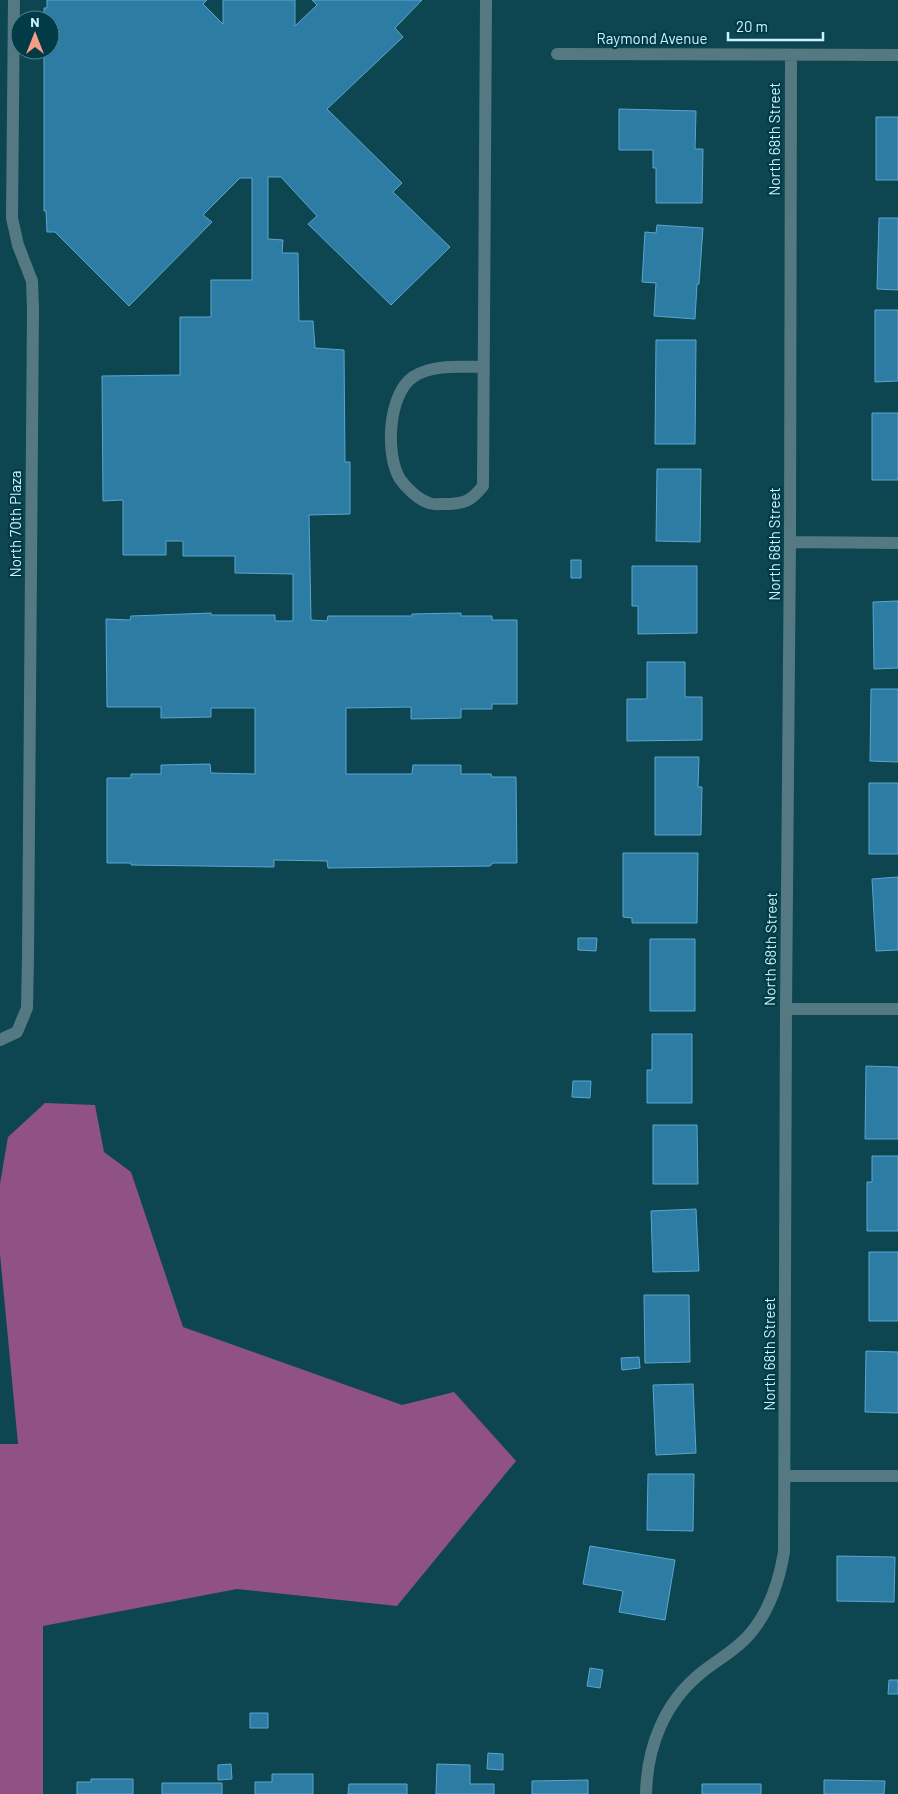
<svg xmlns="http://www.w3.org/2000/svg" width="898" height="1794" font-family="Barlow,sans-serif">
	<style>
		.forest { fill: #8f5283 }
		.building { fill: #2d7ca4; stroke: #5aa6d0 }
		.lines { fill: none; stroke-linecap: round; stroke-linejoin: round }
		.service { stroke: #547982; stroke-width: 12 }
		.minor { stroke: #547982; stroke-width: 12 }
		.labels { text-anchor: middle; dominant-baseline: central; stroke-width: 4.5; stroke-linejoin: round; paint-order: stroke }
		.street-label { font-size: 15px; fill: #cef2fb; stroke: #003b46 }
	</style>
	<rect width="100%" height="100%" fill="#0d4651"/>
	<path class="forest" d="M45 1103 95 1105 104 1152 131 1172 183 1327 402 1405 454 1392 516 1461 397 1606 237 1589 43 1626V1794H0V1444H18L0 1254V1184L8 1137Z"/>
	<path class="building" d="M47 0H207L203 4 223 24V0H295V26L317 5 312 0H422L395 28 403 37 327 109 402 183 393 192 450 247 391 305 308 224 317 216 281 177H268V239L283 240 282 253H298L299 321H313L315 348 344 350 345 462H350V514L309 515 311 620 327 621 328 616H412V614L461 613V616H492V620H517V704H492V709H461V718L411 719V707L346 708V774H412L413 765H461V774H491L492 777H516L517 863H493L490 866 328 868 327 861 274 860V867L131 865V863H107V778H131V774H161V765L210 764 211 773 255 774V708H211V717L161 718V707H107L106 619 130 620 131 616 211 613V615H275V621H293V574L235 573V556H183V541H166V555H123V500L103 501 102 376 180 375V317H211V280H252V178H240L203 215 212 222 129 306 55 232H47L46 211H44V50H50V20H44V8H47Z
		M619 109 696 111 695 149H703L702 203H656V168H653V150H619Z
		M876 117H898V180H876Z
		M879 218H898V290L877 289Z
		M657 225 703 228 699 284H697L695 319 654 316 656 283 642 282 645 232 656 233Z
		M875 310H898V381L875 382Z
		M656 340H696L695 444H655Z
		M872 413H898V480H872Z
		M657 469H701L700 542 656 541Z
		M571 560H581V578H571Z
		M632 566H697V633L638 634V606H632Z
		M898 601V668L874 669 873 602Z
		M647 662H685V697H702V740L627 741V699H647Z
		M871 689H898V762L870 761Z
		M655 757H699L698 787H702L701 835H655Z
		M869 783H898V854H869Z
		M623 853H698L697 923H632V918L623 917Z
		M898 877V950L876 951 872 879Z
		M578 938H597L596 951 578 950Z
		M650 939H695V1011H650Z
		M652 1034H692V1103H647V1070H652Z
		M866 1066 898 1067V1139H865Z
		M573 1081H591L590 1098 572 1097Z
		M653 1125H697L698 1184H653Z
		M872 1156H898V1231H867V1182H872Z
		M696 1209 699 1271 653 1272 651 1211Z
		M869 1252H898V1321H869Z
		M644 1295H689L690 1362 645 1363Z
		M866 1351 898 1352V1413L865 1412Z
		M639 1357 640 1368 622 1370 621 1358Z
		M693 1384 696 1453 656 1455 653 1385Z
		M648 1474H694L693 1531 647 1530Z
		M590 1546 675 1560 665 1620 619 1612 623 1591 583 1584Z
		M837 1556 895 1557 894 1602 837 1601Z
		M590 1668 603 1670 600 1688 587 1686Z
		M889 1680H898V1694H888Z
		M250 1713H268V1728H250Z
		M488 1753 503 1754V1770L487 1769Z
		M231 1764 232 1779 218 1780V1765Z
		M437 1764 470 1765V1784H494V1794H436Z
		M272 1774H313V1794H255V1782H272Z
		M91 1779H133V1794H77V1782H91Z
		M588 1780V1794H532V1781Z
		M824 1780 885 1781 884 1794H824Z
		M162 1783H222V1794H162Z
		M349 1784H407V1794H348Z
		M702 1784H761V1794H702Z"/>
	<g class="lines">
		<path class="service" d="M483 367C462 367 432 364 413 377 388 394 385 455 400 479 406 488 419 500 429 503 433 505 440 504 444 504 465 504 471 501 483 486L486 0"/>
		<path class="minor" d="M557 54 898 55
			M790 542 898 543
			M786 1009H898
			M0 1040 17 1032 27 1008 28 957 33 309 32 281 18 245 12 218 14 0
			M785 1476H898
			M646 1794C647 1747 664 1703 701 1673 717 1660 735 1651 749 1635 769 1612 779 1582 784 1552L786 1009 790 542 791 55"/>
	</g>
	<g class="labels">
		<g class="street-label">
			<text x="652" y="38">Raymond Avenue</text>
			<text transform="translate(774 139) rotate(-90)">North 68th Street</text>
			<text transform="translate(15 524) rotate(-90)">North 70th Plaza</text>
			<text transform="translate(774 544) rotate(-90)">North 68th Street</text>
			<text transform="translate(770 949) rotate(-89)">North 68th Street</text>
			<text transform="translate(769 1354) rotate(-90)">North 68th Street</text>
		</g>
	</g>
	<g transform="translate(35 35)"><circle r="24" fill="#003b46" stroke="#52848e"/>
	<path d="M0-4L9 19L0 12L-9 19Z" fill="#f49e88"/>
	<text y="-8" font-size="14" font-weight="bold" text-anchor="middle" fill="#cef2fb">N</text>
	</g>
	<path d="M728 32v8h95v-8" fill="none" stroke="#cef2fb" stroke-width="2.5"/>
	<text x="736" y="32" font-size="15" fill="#cef2fb" stroke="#003b46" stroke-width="4" paint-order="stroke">20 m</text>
</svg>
